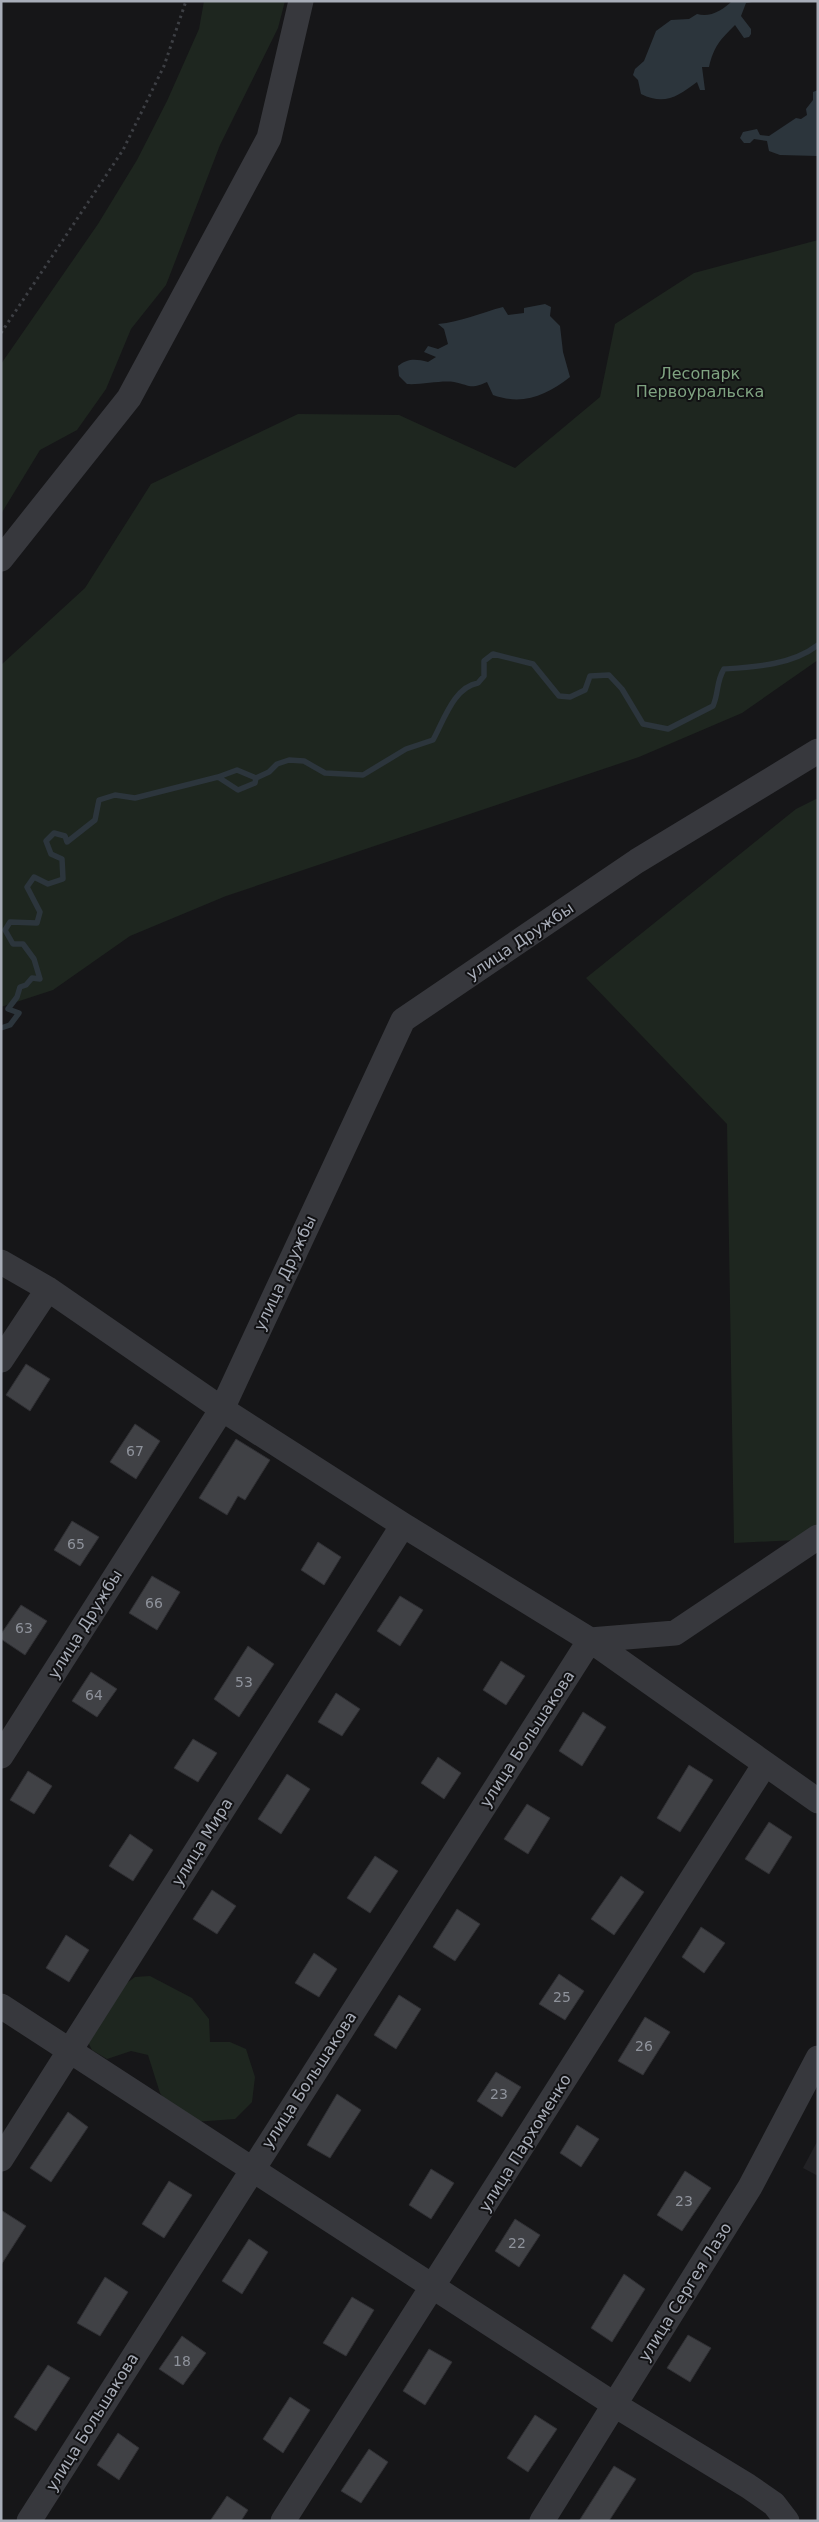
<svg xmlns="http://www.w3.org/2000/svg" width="819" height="2522" font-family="'DejaVu Sans',sans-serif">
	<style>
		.built { fill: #222225 }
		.green { fill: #1e261f }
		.water { fill: #2c353c }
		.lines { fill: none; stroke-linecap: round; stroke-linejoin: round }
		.stream { stroke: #2c353c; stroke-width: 5.5 }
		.building { fill: #404145; stroke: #303034 }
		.path { stroke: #3d3f44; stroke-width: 3; stroke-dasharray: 2.5 4; stroke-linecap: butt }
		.minor { stroke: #37383d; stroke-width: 25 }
		.labels { text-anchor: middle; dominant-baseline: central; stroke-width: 4; stroke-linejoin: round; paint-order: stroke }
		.number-label { font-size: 14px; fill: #8e929b }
		.park-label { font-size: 16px; fill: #7fa381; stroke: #111113 }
		.street-label { font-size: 16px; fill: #a8adb8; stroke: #111113 }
	</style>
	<rect width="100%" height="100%" fill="#161618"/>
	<path class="built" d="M818 2140V2176L803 2168Z"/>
	<path class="green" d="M204 1H285L278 28 220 145 166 285 131 329 106 389 77 430 40 450 1 514V364L98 224 137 160 167 101 199 29Z
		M818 240V660L742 713 639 757 226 896 130 936 53 990 1 1007V665L85 588 151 484 298 414 399 415 515 468 600 397 615 324 694 273Z
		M818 798V1539L734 1543 727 1124 586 978 796 809Z
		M150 1976 192 1998 209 2019 210 2042H230L246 2049 255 2077 252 2102 235 2119 194 2122 170 2107 160 2093 148 2055 131 2051 107 2059 92 2050 87 2040 120 1988 135 1977Z"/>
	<path class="water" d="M732 1H758L746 3 741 16 751 29V34L749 37 744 38 735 25C720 40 714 46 709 67H702L705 90H700L697 82C678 96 665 106 641 94L638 80 633 75 635 69 644 61 656 31 671 20 689 19 697 14C710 18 723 10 732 1Z
		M818 90V156L780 155 769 151 767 141 754 139 750 143H744L740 138 743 132 757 129 760 135 769 136 796 118 801 119 807 115 806 109 813 100V92Z
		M545 304 551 307 550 316 560 326 563 352 570 377C547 395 523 406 493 395L487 382C470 390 470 385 454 382 442 380 421 385 407 384L399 376 398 366C408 358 416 359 428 362L436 357 424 352 428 346 438 349 448 344 444 329 438 324C461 322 480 313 503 307L508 315 524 313V308Z"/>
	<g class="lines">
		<path class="stream" d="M218 777 237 770 256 778
			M1 1028 10 1025 19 1013 8 1009 17 997 20 987 26 985 32 978 40 979 34 959 23 944H13L5 930 10 922 37 923 40 912 27 887 34 877 48 884 63 879 62 859 51 854 46 841 54 833 65 836 67 842 95 820 99 800 115 795 135 798 218 777 238 790 255 783 256 778 269 772 277 764 289 760 304 761 325 773 363 775 406 749 433 740C444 720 454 687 478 683L484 676V661L493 654 533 664 559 696 570 697 585 690 590 676 609 675 622 689 643 724 668 729 713 706C719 692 716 682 724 669 755 667 792 665 818 645"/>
	</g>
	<path class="building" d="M26 1364 50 1379 30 1411 6 1395Z
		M135 1424 160 1441 136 1479 110 1462Z
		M236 1439 270 1460 245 1500 238 1496 227 1515 199 1498Z
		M72 1521 99 1537 80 1566 54 1550Z
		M318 1542 341 1557 324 1585 301 1570Z
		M152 1576 180 1592 157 1630 129 1613Z
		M400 1596 423 1610 400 1646 377 1631Z
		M21 1605 47 1621 25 1655 1 1639V1634Z
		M248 1646 274 1664 239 1717 214 1699Z
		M501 1661 525 1676 506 1705 483 1690Z
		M91 1672 117 1689 97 1717 72 1701Z
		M336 1693 360 1709 342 1736 318 1722Z
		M583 1712 606 1727 582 1766 559 1751Z
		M193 1739 217 1753 198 1782 174 1768Z
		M438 1757 461 1773 444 1799 421 1783Z
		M689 1765 713 1780 680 1832 657 1818Z
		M28 1771 52 1786 34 1814 10 1800Z
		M287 1774 310 1789 281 1834 258 1819Z
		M527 1804 550 1818 528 1854 504 1839Z
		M769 1822 792 1837 769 1874 745 1859Z
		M130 1834 153 1850 133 1881 109 1866Z
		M375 1856 398 1871 370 1913 347 1898Z
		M621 1876 644 1892 614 1935 591 1919Z
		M212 1890 236 1906 217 1934 193 1919Z
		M457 1909 480 1924 455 1961 433 1947Z
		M701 1927 725 1943 704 1973 682 1957Z
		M66 1935 89 1950 69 1982 46 1968Z
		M314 1953 337 1969 319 1997 295 1983Z
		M559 1974 584 1991 565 2020 539 2004Z
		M399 1995 421 2009 396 2049 374 2035Z
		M645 2017 670 2032 643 2075 618 2061Z
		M496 2072 521 2087 502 2117 477 2101Z
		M337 2094 361 2110 330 2158 307 2145Z
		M68 2112 88 2127 51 2182 30 2168Z
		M577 2125 599 2139 581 2167 560 2153Z
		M431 2169 454 2183 431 2219 409 2205Z
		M685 2171 711 2188 682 2231 657 2215Z
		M169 2181 192 2195 164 2238 142 2224Z
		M1 2210 26 2226 1 2265Z
		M515 2219 540 2235 519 2267 495 2251Z
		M249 2239 268 2252 242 2294 222 2281Z
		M624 2274 645 2289 612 2342 591 2328Z
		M105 2277 128 2292 100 2336 77 2323Z
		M352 2297 374 2310 346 2356 323 2343Z
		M688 2335 711 2348 690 2382 667 2368Z
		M182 2336 206 2353 183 2385 159 2369Z
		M429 2349 452 2362 425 2405 403 2391Z
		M48 2365 70 2378 36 2431 14 2417Z
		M290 2397 310 2410 283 2453 263 2439Z
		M535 2415 557 2429 528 2472 507 2458Z
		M118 2433 139 2448 119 2480 97 2465Z
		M369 2449 388 2462 361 2503 341 2491Z
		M614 2466 636 2479 609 2521H579Z
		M227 2496 248 2510 241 2521H210Z"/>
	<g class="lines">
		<path class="path" d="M1 333 123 150 164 66 186 1"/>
		<path class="minor" d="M1 559 129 398 269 138 301 1
			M1 1262 48 1289 222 1409 403 1525 590 1640 818 1801
			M1 1360 48 1289
			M1 1756 222 1409 403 1020 637 861 818 751
			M1 2006 615 2405 748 2486 774 2504 787 2521
			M1 2159 403 1525
			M29 2521 590 1640 675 1633 818 1537
			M283 2521 765 1764
			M542 2521 750 2187 818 2058"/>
	</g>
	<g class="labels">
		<g class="number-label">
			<text x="135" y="1451">67</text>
			<text x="76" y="1544">65</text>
			<text x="154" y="1603">66</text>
			<text x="24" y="1628">63</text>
			<text x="244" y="1682">53</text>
			<text x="94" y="1695">64</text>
			<text x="562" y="1997">25</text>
			<text x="644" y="2046">26</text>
			<text x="499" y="2094">23</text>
			<text x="684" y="2201">23</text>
			<text x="517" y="2243">22</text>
			<text x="182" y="2361">18</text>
		</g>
		<g class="park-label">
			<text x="700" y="373">Лесопарк<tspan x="700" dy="18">Первоуральска</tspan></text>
		</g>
		<g class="street-label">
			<text transform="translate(520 941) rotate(-34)">улица Дружбы</text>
			<text transform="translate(285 1273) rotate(-65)">улица Дружбы</text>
			<text transform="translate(85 1624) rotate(-58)">улица Дружбы</text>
			<text transform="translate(527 1739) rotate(-57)">улица Большакова</text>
			<text transform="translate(202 1842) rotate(-58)">улица Мира</text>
			<text transform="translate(309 2080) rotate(-57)">улица Большакова</text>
			<text transform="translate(525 2143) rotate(-58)">улица Пархоменко</text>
			<text transform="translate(685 2292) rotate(-58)">улица Сергея Лазо</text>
			<text transform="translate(92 2422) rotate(-58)">улица Большакова</text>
		</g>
	</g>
	<rect width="819" height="2522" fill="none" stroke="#a8adb8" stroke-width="5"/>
</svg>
